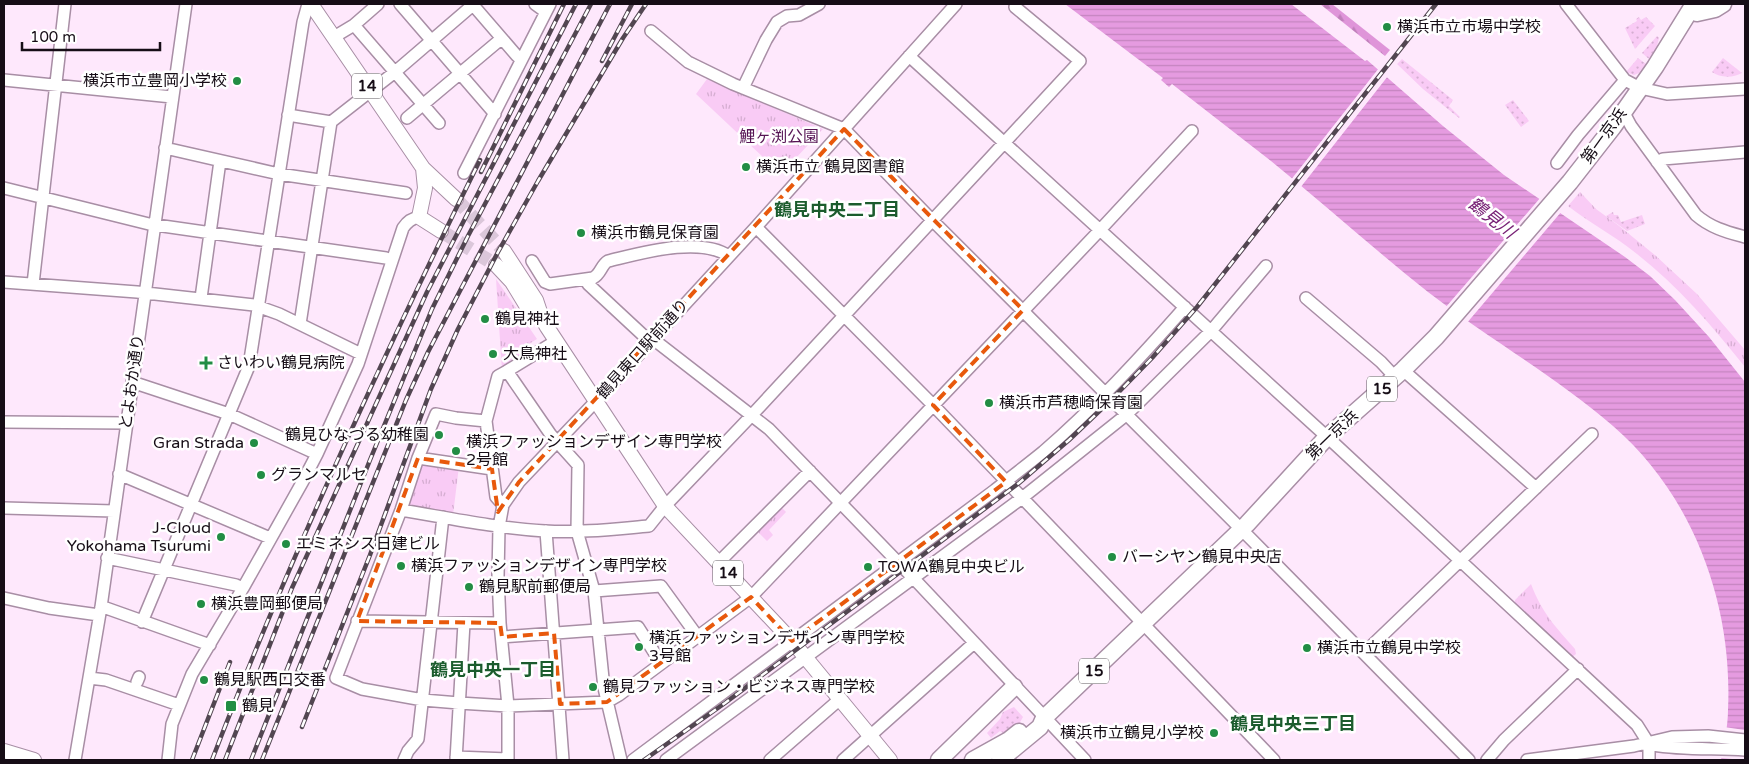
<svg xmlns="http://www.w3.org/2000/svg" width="1749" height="764" font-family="'Varela Round','Noto Sans JP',sans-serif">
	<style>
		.grass { fill: url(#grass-dots) }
		.forest { fill: url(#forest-firs) }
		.park { fill: url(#park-tufts) }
		.water { fill: url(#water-rules) }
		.pier { fill: #fee8fc }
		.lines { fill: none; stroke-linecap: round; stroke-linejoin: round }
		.major-tunnel { stroke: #dbc7da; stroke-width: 14; stroke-dasharray: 14 7; stroke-linecap: butt }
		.minor-casing { stroke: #a88ea5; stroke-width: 14 }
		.major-casing { stroke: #a88ea5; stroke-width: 16 }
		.highway-casing { stroke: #a88ea5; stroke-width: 19 }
		.minor { stroke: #fff; stroke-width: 11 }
		.major { stroke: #fff; stroke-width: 14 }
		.highway { stroke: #fff; stroke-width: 16 }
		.rail-casing { stroke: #524651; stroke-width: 4.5 }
		.rail { stroke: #fff; stroke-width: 2.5; stroke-dasharray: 8; stroke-linecap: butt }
		.marked { fill: none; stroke: #e8590c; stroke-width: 4; stroke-dasharray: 10 6; stroke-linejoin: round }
		.poi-dot { fill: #228d44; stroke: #fff; stroke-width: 2 }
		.labels { text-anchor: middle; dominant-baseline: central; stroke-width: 5; stroke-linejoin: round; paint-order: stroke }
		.shield { fill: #fff; stroke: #5c565c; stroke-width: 1 }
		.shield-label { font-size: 15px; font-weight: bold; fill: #160d16 }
		.poi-label { font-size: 16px; fill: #160d16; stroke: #fff; text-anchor: start }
		.street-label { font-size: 16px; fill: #160d16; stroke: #fff }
		.park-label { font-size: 16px; fill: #561454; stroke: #fff }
		.neighbourhood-label { font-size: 18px; font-weight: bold; fill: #1b5c2d; stroke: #fff }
		.water-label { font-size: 18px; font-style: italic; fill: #782276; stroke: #fff }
	</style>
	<defs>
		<pattern id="grass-dots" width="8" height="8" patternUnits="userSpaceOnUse" patternTransform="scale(1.25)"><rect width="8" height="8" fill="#f9cbf5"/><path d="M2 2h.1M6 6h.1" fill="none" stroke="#d5add1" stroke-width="1.8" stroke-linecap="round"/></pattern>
		<pattern id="forest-firs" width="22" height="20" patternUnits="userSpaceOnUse" patternTransform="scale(1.25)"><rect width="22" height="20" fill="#df95d9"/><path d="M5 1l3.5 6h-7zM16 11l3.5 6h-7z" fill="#bf7fba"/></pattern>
		<pattern id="park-tufts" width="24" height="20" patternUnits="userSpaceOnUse" patternTransform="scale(1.25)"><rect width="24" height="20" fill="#f9cbf5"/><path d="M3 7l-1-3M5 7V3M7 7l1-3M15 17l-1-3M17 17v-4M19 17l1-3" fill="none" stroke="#d5add1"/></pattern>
		<pattern id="water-rules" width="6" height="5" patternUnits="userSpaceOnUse" patternTransform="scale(1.25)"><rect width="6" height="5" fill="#e59be0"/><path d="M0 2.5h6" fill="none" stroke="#c484bf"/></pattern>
	</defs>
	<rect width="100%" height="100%" fill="#fee8fc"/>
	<path class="grass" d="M1639 17 1641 20 1646 17 1655 26 1635 49 1625 28 1637 21 1636 19Z
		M1657 36 1659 38 1656 50 1649 59 1642 53Z
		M1638 58 1646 64 1639 73 1634 75 1626 72Z
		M1723 58 1742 73C1733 78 1720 78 1712 72Z
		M1402 59 1453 100 1449 106 1460 117 1459 118 1423 89 1397 64Z
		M1513 100 1529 121 1521 127 1505 105Z
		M1613 212 1614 215H1618L1621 222 1642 215 1645 224 1627 231 1606 216Z
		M1014 707 1023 717 1019 724 1003 733 1000 731 991 738 987 733 1000 719 1003 712Z"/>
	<path class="forest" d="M1320 4H1332L1390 50 1385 56Z"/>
	<path class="park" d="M707 79 823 129 781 174 696 94Z
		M1580 192 1596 209 1618 225 1656 256 1697 294 1745 350V367C1713 327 1678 286 1637 254 1615 236 1590 223 1568 206Z
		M496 279 537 339 524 347 529 355 502 371Z
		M422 461 459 466 453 515 406 509Z
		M779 505 786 512 769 530 773 535 767 541 755 529Z
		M1531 584C1542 613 1555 626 1575 649L1576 654 1571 658 1515 605V600Z"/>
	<path class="water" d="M1065 4H1291L1365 61 1367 60 1443 126 1504 175 1625 257 1650 276 1675 300 1709 337 1745 382V760H1721C1724 744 1728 726 1728 710 1733 605 1694 496 1613 426 1555 376 1489 339 1428 292 1375 250 1324 204 1271 161 1238 135 1205 110 1172 84L1169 87 1161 80 1163 78Z"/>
	<path class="pier" d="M1379 68 1388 76 1300 188 1290 181Z
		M1541 197 1562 211 1466 324 1445 308Z
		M1724 727 1745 730V760L1719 758Z"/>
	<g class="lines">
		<path class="major-tunnel" d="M456 199 504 251
			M441 231 496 265"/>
		<defs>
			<path id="minor" d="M400 4 495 114
				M535 4 546 12
				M1566 4 1625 80 1640 88 1667 94 1745 89
				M473 5 517 56 522 59
				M354 25 439 123
				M651 31 688 62 733 84 844 129 932 220 1251 539 1469 760
				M334 37 354 25 378 4
				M909 56 1337 446 1637 725 1649 744V760
				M4 80 172 97
				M743 88 766 40 777 22 787 16 799 15 819 4
				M1623 111 1631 126 1696 215C1711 228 1727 232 1745 237
				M288 115 331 122 300 324
				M407 118 501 39
				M331 122 395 72 474 4
				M165 148 279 174 406 193
				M1657 162 1663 159 1745 152
				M1557 163 1578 135 1625 80
				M464 173 550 4
				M4 188 149 224 386 258
				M756 227 933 405 1274 760
				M532 261 545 282 550 284 593 278C601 274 601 265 608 261 642 253 699 236 729 256
				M588 279V284L645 337 653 339 769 429 919 584 1085 760
				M4 282 137 292 254 305 279 314 361 354
				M33 284 65 4
				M201 298 220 161
				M1306 298 1381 362 1395 377
				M556 341 507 371 551 435 578 465 577 531 594 591 604 688 621 760
				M1403 370 1536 488
				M132 382 229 414 317 454
				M486 421 456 418 436 414 418 458 401 510 336 678 362 689 423 700 459 703 508 706 607 702 619 695 751 597 1100 230 1192 131
				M4 422 126 423
				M418 458 492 469
				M119 474 270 538
				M503 505 496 497 486 421 498 376 507 371
				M4 508 114 511
				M401 510C449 518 497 528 545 531 580 533 614 529 649 526L665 506 751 416 1080 61 1015 7
				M546 531 563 760
				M107 558 236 585 243 588
				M718 563 810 471
				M594 591 661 586 698 637
				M4 598 49 608 99 615
				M106 608 210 645
				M357 621 500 623
				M142 622 249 366 303 22 308 4
				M502 637 638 627 661 663
				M1364 653 1592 434
				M89 678 106 680 179 705
				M137 682 139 677
				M1653 745C1682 750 1715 748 1745 750
				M456 757 508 759
				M75 760 101 607 186 4
				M168 760 172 724 192 674 243 588 303 481 317 454 358 364 403 228C408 221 411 219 419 217
				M404 760 408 751 418 739 443 517
				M456 760 464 623
				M508 760V706L500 623 498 576 499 527 503 505 519 482 596 401 756 227 956 4
				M633 760 995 490C1011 477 1027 465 1043 452 1094 408 1140 358 1185 307
				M666 760 1022 498 1126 415 1211 331 1266 266
				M770 760 840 699
				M843 760 974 643
				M1487 760 1504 740 1578 669
				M1527 760 1634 746 1672 737 1708 736 1745 740"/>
			<path id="major" d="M311 4 423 168 425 188 419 217 441 231
				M423 168 456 199
				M504 251 536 300 542 318 547 327 665 506 792 641 890 760
				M496 265 512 282 526 305 541 318
				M4 751 34 760"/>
			<path id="highway" d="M1697 13 1715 9 1723 4
				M939 760 1014 687
				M973 760 1009 740 1019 732
				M1000 760 1040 727 1044 718 1247 524 1326 438 1403 370 1436 337 1570 182 1613 127 1655 67 1694 4"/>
		</defs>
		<use href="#minor" class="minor-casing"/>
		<use href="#major" class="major-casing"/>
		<use href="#highway" class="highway-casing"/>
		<use href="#minor" class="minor"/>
		<use href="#major" class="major"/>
		<use href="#highway" class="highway"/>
		<defs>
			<path id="rail" d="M602 61 632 4
				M481 172 564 4
				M302 727 370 555 431 389 458 329 498 252 538 181 623 38 646 4
				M192 760 230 662
				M212 760C290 556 383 356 480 160
				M225 760 292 588 427 292 576 4
				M251 760 370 460 432 309 468 236 591 4
				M262 760 406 400 428 352 610 4
				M644 760 725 703 1019 483 1069 440 1112 399 1152 358 1197 307 1436 4"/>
		</defs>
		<use href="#rail" class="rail-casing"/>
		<use href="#rail" class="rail"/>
	</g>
	<path class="marked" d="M844 129 1023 310 933 405 1006 482 792 641 751 597 607 702 560 704 554 633 502 637 500 623 357 621 418 458 492 469 498 512 519 482Z"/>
	<g class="poi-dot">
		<circle cx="1387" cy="27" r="5"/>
		<circle cx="237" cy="81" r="5"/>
		<circle cx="746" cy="167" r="5"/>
		<circle cx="581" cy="233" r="5"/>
		<circle cx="485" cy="319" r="5"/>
		<circle cx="493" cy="354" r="5"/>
		<path d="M203.5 355.5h5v5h5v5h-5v5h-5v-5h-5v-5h5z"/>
		<circle cx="989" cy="403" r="5"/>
		<circle cx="439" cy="435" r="5"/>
		<circle cx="254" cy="443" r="5"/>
		<circle cx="456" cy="451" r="5"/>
		<circle cx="261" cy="475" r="5"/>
		<circle cx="221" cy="537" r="5"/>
		<circle cx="286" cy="544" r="5"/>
		<circle cx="1112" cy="557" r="5"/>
		<circle cx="401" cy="566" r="5"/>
		<circle cx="868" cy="567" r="5"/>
		<circle cx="469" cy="587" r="5"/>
		<circle cx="201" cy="604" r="5"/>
		<circle cx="639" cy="647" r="5"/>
		<circle cx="1307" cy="648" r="5"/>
		<circle cx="204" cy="680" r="5"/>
		<circle cx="593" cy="687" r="5"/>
		<rect x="225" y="700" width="12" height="12" rx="2.5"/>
		<circle cx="1214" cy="733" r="5"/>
	</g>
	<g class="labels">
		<g class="shield">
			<rect x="352" y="73.5" width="30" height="25" rx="4"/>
			<rect x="1367" y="376.5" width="30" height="25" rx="4"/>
			<rect x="713" y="560.5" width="30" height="25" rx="4"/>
			<rect x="1079" y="658.5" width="30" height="25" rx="4"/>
		</g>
		<g class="shield-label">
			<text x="367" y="86">14</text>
			<text x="1382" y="389">15</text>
			<text x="728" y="573">14</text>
			<text x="1094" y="671">15</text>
		</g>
		<g class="poi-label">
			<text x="1397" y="27">横浜市立市場中学校</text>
			<text x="227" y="81" text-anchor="end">横浜市立豊岡小学校</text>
			<text x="756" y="167">横浜市立 鶴見図書館</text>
			<text x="591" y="233">横浜市鶴見保育園</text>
			<text x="495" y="319">鶴見神社</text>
			<text x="503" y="354">大鳥神社</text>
			<text x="217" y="363">さいわい鶴見病院</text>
			<text x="999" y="403">横浜市芦穂崎保育園</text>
			<text x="429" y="435" text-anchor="end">鶴見ひなづる幼稚園</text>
			<text x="466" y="442">横浜ファッションデザイン専門学校<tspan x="466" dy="18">2号館</tspan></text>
			<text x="244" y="443" text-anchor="end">Gran Strada</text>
			<text x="271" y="475">グランマルセ</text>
			<text x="211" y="528" text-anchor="end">J-Cloud<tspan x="211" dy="18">Yokohama Tsurumi</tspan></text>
			<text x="296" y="544">エミネンス日建ビル</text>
			<text x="1122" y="557">バーシヤン鶴見中央店</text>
			<text x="411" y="566">横浜ファッションデザイン専門学校</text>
			<text x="878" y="567">TOWA鶴見中央ビル</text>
			<text x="479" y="587">鶴見駅前郵便局</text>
			<text x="211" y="604">横浜豊岡郵便局</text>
			<text x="649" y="638">横浜ファッションデザイン専門学校<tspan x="649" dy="18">3号館</tspan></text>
			<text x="1317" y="648">横浜市立鶴見中学校</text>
			<text x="214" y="680">鶴見駅西口交番</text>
			<text x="603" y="687">鶴見ファッション・ビジネス専門学校</text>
			<text x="242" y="706">鶴見</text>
			<text x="1204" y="733" text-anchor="end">横浜市立鶴見小学校</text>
		</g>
		<g class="street-label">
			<text transform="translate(1604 136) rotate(-54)">第一京浜</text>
			<text transform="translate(643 349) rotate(-48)">鶴見東口駅前通り</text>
			<text transform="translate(132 382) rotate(-82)">とよおか通り</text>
			<text transform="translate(1332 435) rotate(-44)">第一京浜</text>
		</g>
		<g class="park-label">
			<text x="779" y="137">鯉ヶ渕公園</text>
		</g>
		<g class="neighbourhood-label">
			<text x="837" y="210">鶴見中央二丁目</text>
			<text x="493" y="670">鶴見中央一丁目</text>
			<text x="1293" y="724">鶴見中央三丁目</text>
		</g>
		<g class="water-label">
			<text transform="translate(1492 218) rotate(38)">鶴見川</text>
		</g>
	</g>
	<rect width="1749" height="764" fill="none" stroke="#160d16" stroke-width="10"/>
	<path d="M22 42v8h138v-8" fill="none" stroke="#160d16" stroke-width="2.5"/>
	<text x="30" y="42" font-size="15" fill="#160d16" stroke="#ffffff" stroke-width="4" paint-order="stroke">100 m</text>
</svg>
